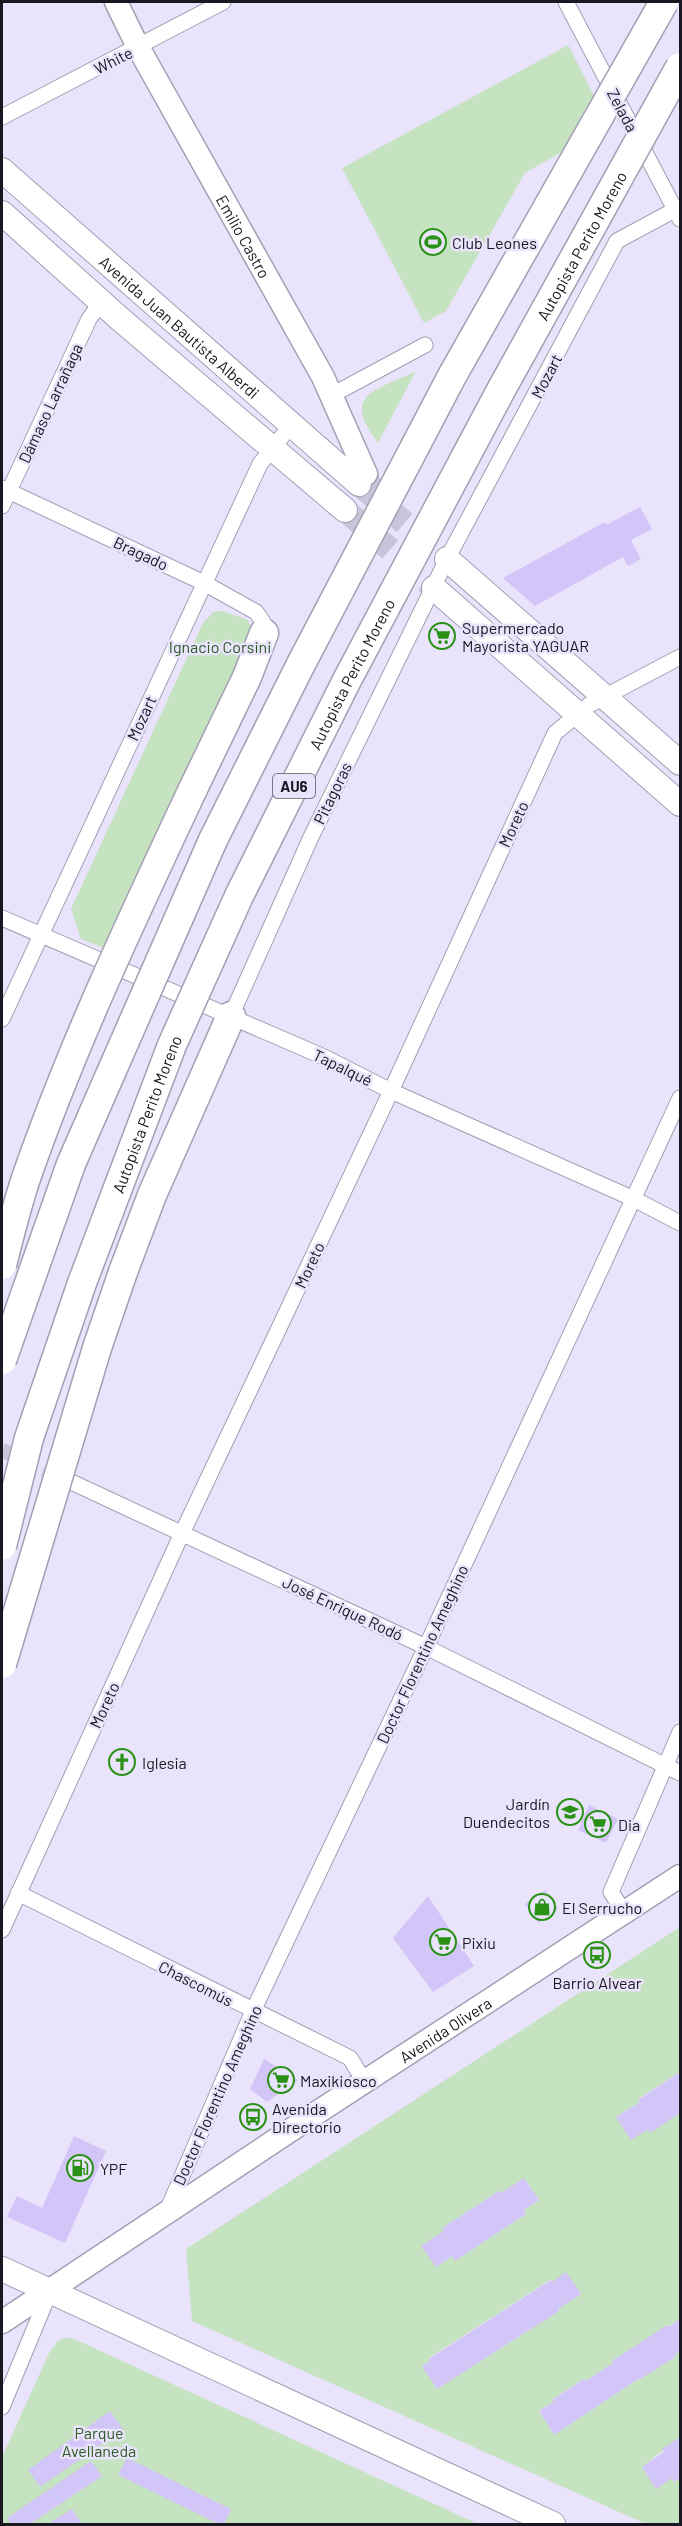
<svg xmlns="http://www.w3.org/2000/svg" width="682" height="2526" font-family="Barlow,sans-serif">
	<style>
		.green { fill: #c6e3c1; fill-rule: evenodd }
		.building { fill: #d2c5f7 }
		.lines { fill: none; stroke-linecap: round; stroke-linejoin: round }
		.street-tunnel { stroke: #cac4da; stroke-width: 15; stroke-dasharray: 15 8; stroke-linecap: butt }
		.secondary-tunnel { stroke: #cac4da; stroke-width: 22; stroke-dasharray: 22 11; stroke-linecap: butt }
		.primary-tunnel { stroke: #cac4da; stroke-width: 24; stroke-dasharray: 24 12; stroke-linecap: butt }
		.street-casing { stroke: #a39eb4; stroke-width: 17 }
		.secondary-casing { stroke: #a39eb4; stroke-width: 25 }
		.primary-casing { stroke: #a39eb4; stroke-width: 26 }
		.highway-casing { stroke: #a39eb4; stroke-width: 31 }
		.street { stroke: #fff; stroke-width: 15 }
		.secondary { stroke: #fff; stroke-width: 22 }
		.primary { stroke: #fff; stroke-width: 24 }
		.highway { stroke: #fff; stroke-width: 28 }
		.highway-bridge-casing { stroke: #a39eb4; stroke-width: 31; stroke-linecap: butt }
		.highway-bridge { stroke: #fff; stroke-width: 28 }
		.labels { text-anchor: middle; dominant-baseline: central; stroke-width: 5; stroke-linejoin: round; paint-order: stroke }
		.shield { fill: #e9e3fb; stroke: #575461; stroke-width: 1.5 }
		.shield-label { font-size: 15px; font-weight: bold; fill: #19171f }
		.street-label { font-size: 16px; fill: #19171f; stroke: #e9e3fb }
		.poi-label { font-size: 16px; fill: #19171f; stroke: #e9e3fb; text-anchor: start }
		.park-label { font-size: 16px; fill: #2c5b25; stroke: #e9e3fb }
	</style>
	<rect width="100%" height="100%" fill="#e9e3fb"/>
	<path class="green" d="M568 45 609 125 525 173 446 311 424 323 342 168Z
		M416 371 378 443C340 393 376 391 416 371Z
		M223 611 248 620 251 628 250 643 106 949 81 939 71 909 203 623 213 612Z
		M680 1927V2072L638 2099 640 2102 616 2117 631 2140 648 2129 650 2132 680 2113V2319L612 2361 613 2363 586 2381 584 2379 553 2399 554 2402 539 2411 555 2434 638 2379 639 2380 675 2357 674 2355 680 2351V2437L642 2467 656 2489 672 2478 674 2482 680 2478V2524H646L192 2321 186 2249ZM524 2178 539 2200 524 2210 526 2214 455 2260 452 2256 436 2267 422 2246 444 2231 443 2228 499 2191 501 2193ZM566 2273 580 2295 558 2309 559 2311 437 2389 422 2366 430 2361 429 2358 550 2280 552 2282Z
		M65 2338H72L478 2524H2V2457L49 2353 58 2341Z"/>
	<path class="building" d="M640 507 652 529 631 540 641 559 628 566 623 557 535 606 503 578 605 522 606 525Z
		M589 1805 618 1819 606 1843 578 1830Z
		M545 1890 558 1909 538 1923 525 1904Z
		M428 1896 474 1966 433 1992 393 1938Z
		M264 2059 298 2080 267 2102 250 2089Z
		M680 2072V2113L650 2133 648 2129 631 2140 616 2117 640 2102 638 2100Z
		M74 2136 106 2151 65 2243 7 2217 17 2196 42 2208Z
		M524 2178 539 2200 524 2210 526 2214 455 2261 452 2256 436 2267 421 2246 444 2231 442 2228 499 2191 501 2193Z
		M566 2272 581 2294 558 2309 559 2311 437 2389 422 2366 430 2361 429 2359 551 2280 552 2282Z
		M680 2319V2351L674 2355 675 2357 639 2380 638 2379 554 2435 539 2411 554 2402 552 2400 584 2379 586 2381 613 2363 612 2361 667 2325 669 2327Z
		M110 2411 123 2429 40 2487 28 2470Z
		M680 2437V2478L674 2482 672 2478 656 2489 642 2467 664 2452 662 2449Z
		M127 2458 231 2509 224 2524H219L118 2475Z
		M91 2461 102 2476 30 2524H12L7 2518Z
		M72 2509 82 2524H48Z"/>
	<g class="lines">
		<path class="street-tunnel" d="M2 1450 64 1479"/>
		<path class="secondary-tunnel" d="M366 474 378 501"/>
		<path class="primary-tunnel" d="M359 484 447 559
			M345 510 434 588"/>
		<defs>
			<path id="street" d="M566 2 680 219
				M2 117 223 2
				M332 395 425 345
				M2 488 204 583 256 612 263 622 264 633
				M2 506 89 319 101 302
				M2 918 324 1057 391 1091 634 1199 680 1223
				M231 1016 311 837 447 559 617 241 680 207
				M2 1019 260 464 292 424
				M67 1480 426 1647 680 1773
				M18 1893 350 2058 364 2081
				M624 1912 611 1892 680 1732
				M2 1930 177 1544 391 1091 555 733 589 705 680 657
				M167 2211 253 2011 426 1647 680 1098
				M2 2407 50 2291"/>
			<g id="secondary">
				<path id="s1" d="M116 2 138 47 323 377 366 474"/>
				<path id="s2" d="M2 2322 321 2110 680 1876"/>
			</g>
			<g id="primary">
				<path id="s3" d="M2 170 359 484"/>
				<path d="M2 213 120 319 345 510"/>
				<path d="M447 559 680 763"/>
				<path d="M434 588 680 804"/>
				<path d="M2 2269 553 2524"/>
			</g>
			<path id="highway" d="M192 791 247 677 264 633
				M123 1272 152 1195 231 1016"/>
		</defs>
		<use href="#street" class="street-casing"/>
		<use href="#secondary" class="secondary-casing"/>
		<use href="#primary" class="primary-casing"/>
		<use href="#highway" class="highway-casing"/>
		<use href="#street" class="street"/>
		<use href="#secondary" class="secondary"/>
		<use href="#primary" class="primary"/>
		<use href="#highway" class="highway"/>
		<defs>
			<g id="highway-bridge">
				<path d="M2 1265C9 1237 16 1209 25 1181 71 1048 132 919 192 791"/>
				<path d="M2 1360 71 1164 213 840 301 664 452 376 664 2"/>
				<path id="s4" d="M2 1546 29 1438 82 1283 172 1045 239 896 347 680 501 390 680 67"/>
				<path d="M2 1664 97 1348 123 1272"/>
			</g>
		</defs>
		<use href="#highway-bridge" class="highway-bridge-casing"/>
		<use href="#highway-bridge" class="highway-bridge"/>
	</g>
	<defs>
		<symbol id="stadium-ring" viewBox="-11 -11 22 22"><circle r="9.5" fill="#e9e3fb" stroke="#299115" stroke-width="1.5"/><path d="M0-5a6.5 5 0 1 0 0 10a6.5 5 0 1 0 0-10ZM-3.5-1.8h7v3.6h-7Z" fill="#299115"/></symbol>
		<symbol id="supermarket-ring" viewBox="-11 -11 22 22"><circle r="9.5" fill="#e9e3fb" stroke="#299115" stroke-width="1.5"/><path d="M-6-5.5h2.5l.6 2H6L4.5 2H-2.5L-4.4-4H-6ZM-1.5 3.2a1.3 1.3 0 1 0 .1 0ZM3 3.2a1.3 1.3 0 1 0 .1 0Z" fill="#299115"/></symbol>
		<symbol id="church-ring" viewBox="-11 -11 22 22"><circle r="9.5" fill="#e9e3fb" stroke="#299115" stroke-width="1.5"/><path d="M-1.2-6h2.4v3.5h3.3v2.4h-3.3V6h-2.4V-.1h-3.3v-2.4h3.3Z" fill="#299115"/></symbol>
		<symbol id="school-ring" viewBox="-11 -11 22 22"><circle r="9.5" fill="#e9e3fb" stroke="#299115" stroke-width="1.5"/><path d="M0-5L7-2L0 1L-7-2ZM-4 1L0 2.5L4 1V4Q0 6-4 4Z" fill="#299115"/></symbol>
		<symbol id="shop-ring" viewBox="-11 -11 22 22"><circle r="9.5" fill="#e9e3fb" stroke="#299115" stroke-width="1.5"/><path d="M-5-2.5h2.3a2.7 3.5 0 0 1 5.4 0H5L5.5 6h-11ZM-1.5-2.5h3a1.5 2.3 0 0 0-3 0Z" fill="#299115"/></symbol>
		<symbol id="bus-ring" viewBox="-11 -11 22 22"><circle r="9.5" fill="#e9e3fb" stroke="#299115" stroke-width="1.5"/><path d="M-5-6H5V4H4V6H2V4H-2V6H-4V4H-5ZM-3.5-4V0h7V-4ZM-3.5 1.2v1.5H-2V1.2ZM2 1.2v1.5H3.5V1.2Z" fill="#299115"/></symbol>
		<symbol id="fuel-ring" viewBox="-11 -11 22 22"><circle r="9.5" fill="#e9e3fb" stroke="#299115" stroke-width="1.5"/><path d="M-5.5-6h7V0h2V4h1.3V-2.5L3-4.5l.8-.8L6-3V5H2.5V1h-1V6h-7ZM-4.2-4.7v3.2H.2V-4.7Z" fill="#299115"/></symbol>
	</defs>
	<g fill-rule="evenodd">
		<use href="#stadium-ring" x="418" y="227" width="30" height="30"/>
		<use href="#supermarket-ring" x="427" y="621" width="30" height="30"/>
		<use href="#church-ring" x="107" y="1747" width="30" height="30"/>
		<use href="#school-ring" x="555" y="1797" width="30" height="30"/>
		<use href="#supermarket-ring" x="583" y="1809" width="30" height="30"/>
		<use href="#shop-ring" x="527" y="1892" width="30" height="30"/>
		<use href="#supermarket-ring" x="428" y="1927" width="30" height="30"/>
		<use href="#bus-ring" x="582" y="1940" width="30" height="30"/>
		<use href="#supermarket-ring" x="266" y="2065" width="30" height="30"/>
		<use href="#bus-ring" x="238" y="2102" width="30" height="30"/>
		<use href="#fuel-ring" x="65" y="2153" width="30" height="30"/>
	</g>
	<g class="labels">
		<rect class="shield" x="273" y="774" width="42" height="24" rx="4.5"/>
		<g class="shield-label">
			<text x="294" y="786">AU6</text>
		</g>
		<g class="street-label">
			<text transform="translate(113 60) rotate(-27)">White</text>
			<text transform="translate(623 110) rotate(62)">Zelada</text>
			<text stroke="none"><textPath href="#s1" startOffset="267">Emilio Castro</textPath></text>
			<text stroke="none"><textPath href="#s4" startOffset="1428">Autopista Perito Moreno</textPath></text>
			<text stroke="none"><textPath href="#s3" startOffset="237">Avenida Juan Bautista Alberdi</textPath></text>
			<text transform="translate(546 376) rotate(-62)">Mozart</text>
			<text transform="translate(50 403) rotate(-65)">Dámaso Larrañaga</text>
			<text transform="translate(141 553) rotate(25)">Bragado</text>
			<text stroke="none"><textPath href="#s4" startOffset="942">Autopista Perito Moreno</textPath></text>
			<text transform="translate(141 718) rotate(-65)">Mozart</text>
			<text transform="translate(332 793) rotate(-64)">Pitagoras</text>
			<text transform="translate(513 824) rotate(-65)">Moreto</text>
			<text transform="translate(343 1067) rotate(26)">Tapalqué</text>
			<text stroke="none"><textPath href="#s4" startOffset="456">Autopista Perito Moreno</textPath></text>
			<text transform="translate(309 1265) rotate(-65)">Moreto</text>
			<text transform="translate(343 1608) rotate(25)">José Enrique Rodó</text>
			<text transform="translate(422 1654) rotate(-65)">Doctor Florentino Ameghino</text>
			<text transform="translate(104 1705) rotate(-65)">Moreto</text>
			<text transform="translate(196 1983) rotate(27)">Chascomús</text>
			<text stroke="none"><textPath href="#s2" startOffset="531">Avenida Olivera</textPath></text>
			<text transform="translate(217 2095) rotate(-66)">Doctor Florentino Ameghino</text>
		</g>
		<g class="poi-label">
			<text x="452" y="242">Club Leones</text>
			<text x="462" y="627">Supermercado<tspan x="462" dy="18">Mayorista YAGUAR</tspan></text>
			<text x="142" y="1762">Iglesia</text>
			<text x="550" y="1803" text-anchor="end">Jardín<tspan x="550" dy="18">Duendecitos</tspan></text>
			<text x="618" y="1824">Dia</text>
			<text x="562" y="1907">El Serrucho</text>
			<text x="462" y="1942">Pixiu</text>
			<text x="597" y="1982" text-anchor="middle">Barrio Alvear</text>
			<text x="300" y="2080">Maxikiosco</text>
			<text x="272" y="2108">Avenida<tspan x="272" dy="18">Directorio</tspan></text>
			<text x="100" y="2168">YPF</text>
		</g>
		<g class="park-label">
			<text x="220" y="646">Ignacio Corsini</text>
			<text x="99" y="2432">Parque<tspan x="99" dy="18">Avellaneda</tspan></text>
		</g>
	</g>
	<rect width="682" height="2526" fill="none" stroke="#19171f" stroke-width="6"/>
</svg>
